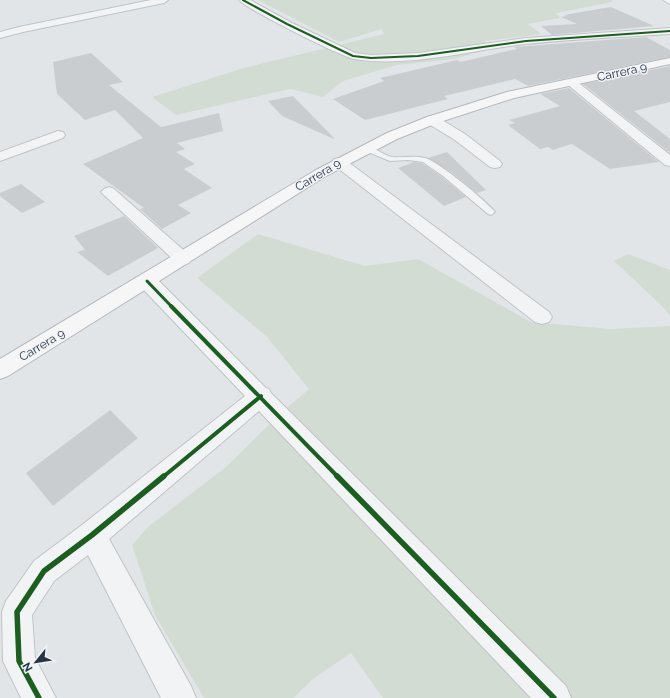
<svg xmlns="http://www.w3.org/2000/svg" width="670" height="698" font-family="Raleway,sans-serif">
	<style>
		.green { fill: #d3dcd3 }
		.building { fill: #cacdd0 }
		.lines { fill: none; stroke-linecap: round; stroke-linejoin: round }
		.service-casing { stroke: #c0c3c6; stroke-width: 2 }
		.minor-casing { stroke: #c0c3c6; stroke-width: 2 }
		.trunk-casing { stroke: #b4b8bd; stroke-width: 2 }
		.service { fill: #f2f3f4; fill-rule: evenodd }
		.minor { fill: #f2f3f4; fill-rule: evenodd }
		.trunk { fill: #f6f6f7; fill-rule: evenodd }
		.cycleway-far3-casing { stroke: #f0f3f7; stroke-width: 3 }
		.cycleway-far2-casing { stroke: #f0f3f7; stroke-width: 5 }
		.cycleway-far1-casing { stroke: #f0f3f7; stroke-width: 6 }
		.cycleway-casing { stroke: #f0f3f7; stroke-width: 8 }
		.cycleway-far3 { stroke: #1b5e20; stroke-width: 2 }
		.cycleway-far2 { stroke: #1b5e20; stroke-width: 3 }
		.cycleway-far1 { stroke: #1b5e20; stroke-width: 4 }
		.cycleway { stroke: #1b5e20; stroke-width: 5.5 }
		.labels { text-anchor: middle; dominant-baseline: central; stroke-width: 3; stroke-linejoin: round; paint-order: stroke }
		.far-street-label { font-size: 12px; fill: #283442; stroke: #f0f3f7 }
	</style>
	<rect width="100%" height="100%" fill="#e2e5e8"/>
	<path class="green" d="M258 0H612V2L556 13 560 18 528 24 541 34 485 41 490 48 455 59 397 65 343 81 323 97 290 89 176 115 152 97 244 68 384 34 382 29 339 42Z
		M258 234 365 266 418 259 531 322 611 329 670 326V698H383L351 653 313 679 293 698H204L155 615 132 545 149 526 226 467 283 411 309 389 267 337 197 278Z
		M628 254 670 270V315L661 305 614 261Z"/>
	<path class="building" d="M611 7 654 26 552 35 541 26 577 24 561 17 567 16 564 15Z
		M646 37 670 50V57L528 86 515 79 444 96 448 99 365 120 333 99 384 81 380 78 457 60 460 62 517 49 514 47Z
		M91 53 123 82 109 85 161 127 219 113 223 131 177 143 185 149 176 152 195 164 184 169 212 188 178 205 191 213 162 229 140 209 144 208 83 164 143 138 115 110 85 120 57 94 53 62Z
		M670 66V102L634 111 670 139V153L583 84Z
		M569 88 659 162 610 169 572 144 553 150 548 147 540 149 508 125 515 123 509 120 560 106 540 94Z
		M293 96 334 138V139L282 116 268 101Z
		M447 152 486 190 477 193 451 172 428 158Z
		M414 162 422 163 442 177 466 197 444 206 398 168Z
		M21 184 45 202 22 213 0 196V193Z
		M124 216 158 248 108 276 77 252 85 250 74 236Z
		M110 410 138 438 53 506 26 473Z"/>
	<g class="lines">
		<defs>
			<path id="service" d="M363 146C373 145 382 155 392 157 403 158 414 155 425 158 438 161 486 201 495 212L491 215 488 214 443 176 423 162 408 160 390 161 363 150Z"/>
			<path id="minor" d="M151 0H168L164 3 23 32 0 38V32L19 27Z
				M239 0H250L290 22 355 53 371 55 418 53 526 38 670 28V34C622 37 573 39 525 44 472 50 406 68 354 59 342 57 246 9 239 0Z
				M663 0H670V4Z
				M571 79 575 80 670 155V166L665 165 567 84 565 82 567 80Z
				M432 116 437 117 465 134 500 161 502 164 500 167 495 168 490 167 455 140 427 123 426 120 427 117Z
				M58 131 63 132 65 135 63 138 0 161V152Z
				M339 158 344 159 549 312 552 317 549 322 542 324 535 322 334 165 332 162 334 159Z
				M109 187 114 189 189 255 192 259 189 263 183 265 177 263 104 195 101 192 104 189Z
				M147 275 154 276 266 388 269 389 271 393 566 686 571 698H531L259 411 109 539 191 686 196 698H161L88 555 54 581 32 615 35 658 56 698H21L3 661 2 612 6 601 34 561 82 525 245 396 140 286 138 281 140 276Z"/>
			<path id="trunk" d="M670 58V64L514 98 437 123 397 139 326 176 8 376 0 379V359L316 170 387 133 427 117 507 92Z"/>
		</defs>
		<use href="#service" class="service-casing"/>
		<use href="#minor" class="minor-casing"/>
		<use href="#trunk" class="trunk-casing"/>
		<use href="#service" class="service"/>
		<use href="#minor" class="minor"/>
		<use href="#trunk" class="trunk"/>
		<defs>
			<path id="cycleway-far3" d="M243 0 287 24 353 56 371 58 418 56 526 41 670 31"/>
			<path id="cycleway-far2" d="M147 281 172 307"/>
			<path id="cycleway-far1" d="M171 306 338 477
				M163 477 261 396"/>
			<path id="cycleway" d="M337 476 554 698
				M39 698 19 661 17 612 44 571 92 535 164 476"/>
		</defs>
		<use href="#cycleway-far3" class="cycleway-far3-casing"/>
		<use href="#cycleway-far2" class="cycleway-far2-casing"/>
		<use href="#cycleway-far1" class="cycleway-far1-casing"/>
		<use href="#cycleway" class="cycleway-casing"/>
		<use href="#cycleway-far3" class="cycleway-far3"/>
		<use href="#cycleway-far2" class="cycleway-far2"/>
		<use href="#cycleway-far1" class="cycleway-far1"/>
		<use href="#cycleway" class="cycleway"/>
	</g>
	<g class="labels">
		<g class="far-street-label">
			<text transform="translate(622 72) rotate(-12)">Carrera 9</text>
			<text transform="translate(318 175) rotate(-31)">Carrera 9</text>
			<text transform="translate(42 345) rotate(-31)">Carrera 9</text>
		</g>
	</g>
	<g transform="translate(36 662) rotate(240)" stroke="#f0f3f7" stroke-width="3" paint-order="stroke">
	<path d="M0-3L7 15L0 10L-7 15Z" fill="#283442"/>
	<text y="-6" font-size="11" font-weight="bold" text-anchor="middle" fill="#283442">N</text>
	</g>
</svg>
